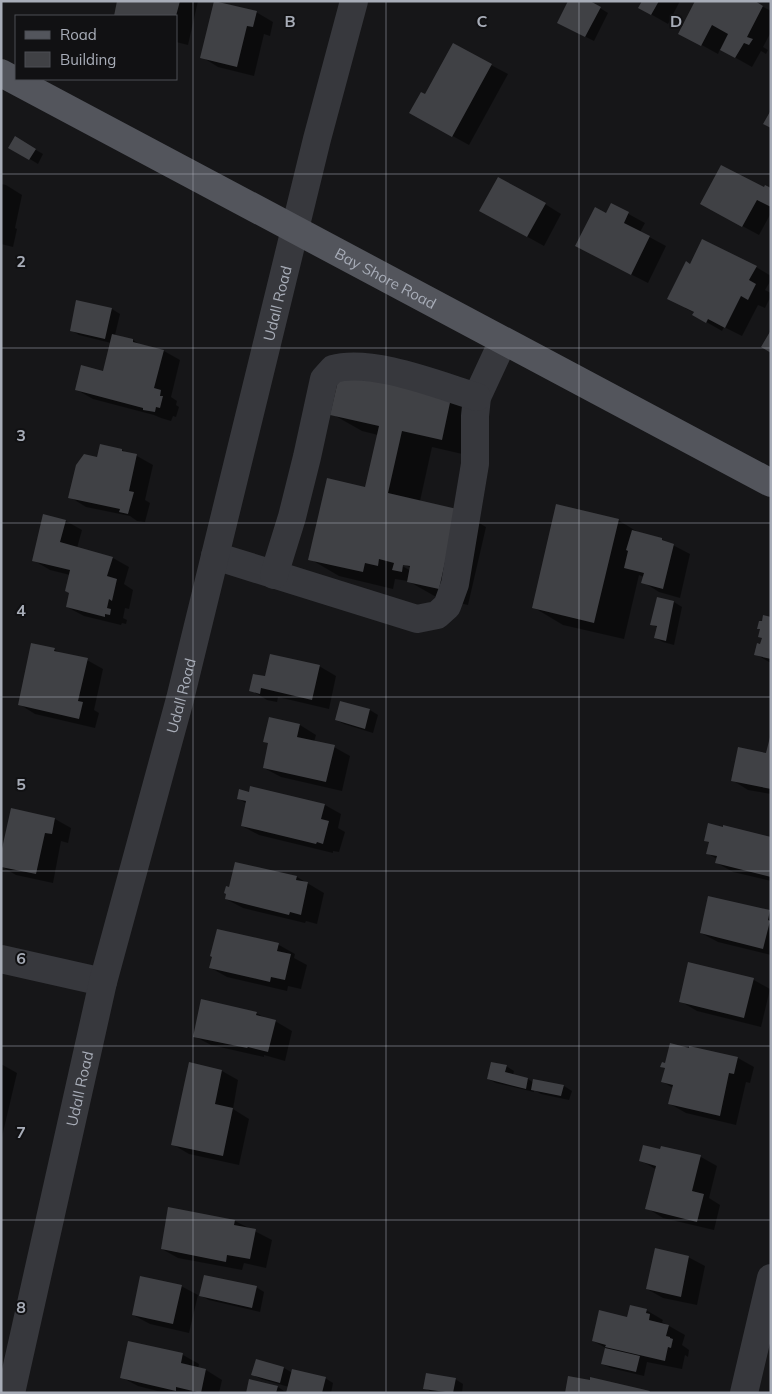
<svg xmlns="http://www.w3.org/2000/svg" width="772" height="1394" font-family="Mulish,sans-serif">
	<style>
		.shadow { fill: #0007; fill-rule: evenodd }
		.building { fill: #404145 }
		.lines { fill: none; stroke-linecap: round; stroke-linejoin: round }
		.minor { stroke: #37383d; stroke-width: 28 }
		.major { stroke: #53555c; stroke-width: 28 }
		.grid { fill: none; stroke: #a8adb8; stroke-width: 1; stroke-opacity: 0.55 }
		.labels { text-anchor: middle; dominant-baseline: central; stroke-width: 4; stroke-linejoin: round; paint-order: stroke }
		.street-label { font-size: 15px; fill: #a8adb8; stroke: #111113 }
		.grid-label { font-size: 16px; text-anchor: middle; font-weight: bold; fill: #a8adb8; stroke: #111113; stroke-width: 4; stroke-linejoin: round; paint-order: stroke }
	</style>
	<rect width="100%" height="100%" fill="#161618"/>
	<path class="shadow" d="M119 1H198L188 45 176 42V16H115Z
		M643 1H680L668 24 640 8Z
		M752 1 771 11V32L763 47 768 50 766 54 761 51 752 67 720 49 718 54 680 33Z
		M600 8 608 13 594 41 566 27Z
		M256 12 273 22 270 36 264 34 254 76 218 67 202 57Z
		M491 65 508 74 469 145 427 122 425 96Z
		M15 138 43 154 38 164 10 147Z
		M1 184 6 185 22 195 15 228 17 229 13 247 1 244Z
		M764 189 771 190V213L759 235 718 213Z
		M545 204 561 214 544 246 497 220Z
		M612 205 645 223 640 232 666 246 648 283 593 255 607 214Z
		M691 265 756 267 771 276V280L765 290 771 293V296L765 308 758 305 742 336 724 327 722 331 694 315 695 313 685 308Z
		M112 309 120 314 115 335 133 340 142 346 164 351 180 360 171 397 177 401 176 405 179 407 176 417 173 416 171 421 161 418 154 415 93 399 77 390 104 372 111 343 79 335 71 330Z
		M451 399 480 416 471 456 432 447 420 501 457 510 486 527 468 605 438 598 408 581 395 579 393 589 339 576 310 559 366 488 378 435 362 431 332 414ZM399 561 411 568V571L397 563Z
		M122 450 128 454 137 456 153 465 145 500 150 503 145 522 137 521 130 516 86 507 70 497 98 459Z
		M44 515 66 521 82 530 77 548 113 558 129 567 124 584 133 590 129 609 125 608 123 618 127 620 126 624 122 623 121 625 84 616 67 607 71 593 70 575 50 570 33 560Z
		M618 520 641 534 661 539 690 554 680 598 659 592 643 582 644 577 639 575 624 639 563 625 533 607Z
		M674 602 682 607 674 645 663 642 655 638 658 628 652 624Z
		M771 618V663L755 654 761 646Z
		M32 644 55 650 63 655 87 660 103 669 94 710 99 713 95 728 35 714 19 704Z
		M319 666 336 676 329 709 278 697 277 702 267 700 251 690 266 678Z
		M341 703 370 710 378 715 373 733 344 724 336 720Z
		M270 719 300 725 316 735 314 742 334 747 350 756 342 791 281 777 264 768 269 744Z
		M771 739V794L748 790 732 780 767 755Z
		M251 788 325 805 341 814 338 828 345 832 339 852 333 851V853L259 835 242 826 247 804 238 798 250 794Z
		M55 819 71 828 68 843 61 841 53 883 16 875 1 866Z
		M771 838V881L733 872 717 863V859L707 853 710 843 706 841Z
		M297 877 324 893 317 924 306 921 305 923 243 908 226 899 228 894Z
		M769 911 771 912V955L718 942 701 933Z
		M218 930 279 945 295 954 294 958 307 965 301 989 288 986 287 991 227 977 211 968Z
		M689 964 754 980 770 989 761 1027 697 1011 680 1001Z
		M256 1013 267 1019 275 1021 292 1031 285 1061 264 1055V1057L211 1045 194 1036Z
		M738 1058 754 1067 750 1083 746 1082 736 1125 686 1113 670 1104 673 1088 663 1082 666 1069 662 1067 666 1064Z
		M1 1064 17 1073 1 1141Z
		M190 1064 222 1071 238 1080 233 1109 249 1119 239 1165 189 1154 172 1144Z
		M506 1066 514 1071 513 1075 528 1079 534 1083 564 1086 572 1091 569 1100 541 1094 534 1090V1092L496 1083 488 1079Z
		M662 1147 701 1157 717 1166 709 1198 720 1205 714 1230 663 1218 647 1208 657 1170 640 1160 661 1151Z
		M169 1208 235 1221 272 1240 266 1268 244 1263 242 1270 178 1258 162 1249Z
		M688 1257 705 1266 697 1305 663 1298 647 1289Z
		M181 1286 198 1295 189 1333 150 1324 133 1315Z
		M256 1287 264 1292 260 1312 209 1300 201 1296Z
		M646 1310 663 1320 662 1322 685 1335 682 1345 689 1350 688 1357 685 1355 682 1369 647 1362 644 1376 611 1368 602 1364 606 1348 593 1341 628 1319Z
		M129 1342 183 1355 199 1364 198 1369 206 1370 222 1380 219 1393H165L138 1386 121 1377Z
		M284 1368 291 1372 325 1378 333 1383 331 1393H248L250 1381 278 1387 287 1393 289 1387 261 1379 253 1375Z
		M455 1379 463 1384 462 1393H433L425 1388Z"/>
	<path class="building" d="M117 1H180L176 16H114Z
		M214 1 257 11 253 27 247 26 237 67 200 58Z
		M568 1H590L601 7 585 37 557 23Z
		M642 1H659L651 15 638 8Z
		M695 1H755L763 6 747 37 753 39 749 45 744 43 735 58 720 50 728 34 712 25 701 46 678 34Z
		M453 43 492 64 452 137 409 113 421 92 425 94Z
		M771 110V128L763 124Z
		M15 136 36 149 29 160 8 148Z
		M721 165 764 187 765 185 771 188V207L757 200 742 227 700 204Z
		M498 177 546 203 527 237 479 211Z
		M611 203 629 212 624 223 650 236 631 275 575 246 595 207 606 213Z
		M702 239 757 266 749 280 756 284 748 300 741 296 725 328 708 319 706 323 692 315 694 312 667 299 686 261 690 264Z
		M76 300 112 308 105 339 70 331Z
		M771 330V353L761 347Z
		M112 334 133 339V342L164 350 154 388 161 390 160 396H163L160 408 156 407 155 412 143 410V408L75 390 81 365 103 371Z
		M340 372 451 398 442 440 402 431 388 493 457 509 439 589 407 582 410 566 403 565 402 572 392 570 394 563 379 559 378 566 365 563 363 572 308 560 327 478 365 487 379 426 330 415Z
		M100 444 122 449V451L137 454 129 491 134 492 128 514 119 512 120 509 68 498 76 465 84 454 97 457Z
		M556 504 619 519 594 623 532 608Z
		M43 514 66 520 60 542 113 557 107 576 117 579 112 601 109 599 107 608 111 609 110 615 105 614V617L66 607 69 593 65 591 70 570 32 561Z
		M632 530 662 538V540L674 544 663 589 641 583 644 573 624 568 628 551 626 550Z
		M657 597 674 601 666 641 654 638 657 626 650 625Z
		M763 615 771 617V659L754 655 757 643 760 644 762 638 758 637 760 629H757L759 621H762Z
		M31 643 55 648 54 651 88 658 78 701 83 702 79 719 18 705Z
		M270 654 320 665 312 700 261 688 260 694 249 691 253 674 265 676Z
		M340 701 370 709 365 729 335 720Z
		M269 717 300 724 297 737 335 745 326 782 263 768 268 743 263 742Z
		M770 737 771 789 731 781 738 747 766 753Z
		M250 786 325 804 321 819 329 821 323 844 317 842 316 844 241 826 246 801 237 799 239 789 249 792Z
		M11 808 55 818 52 834 45 833 36 874 1 867V853Z
		M708 823 723 827V825L771 837V877L715 863 717 856 706 854 709 842 704 841Z
		M235 862 297 876 296 880 308 882 301 915 290 912 289 915 225 899 226 894 224 893 226 886 229 887Z
		M708 896 770 910 768 920 770 921 763 949 700 933Z
		M217 929 279 943 277 951 291 954 285 980 271 977 270 982 209 968 212 957 210 956Z
		M688 962 754 978 744 1018 679 1002Z
		M201 999 257 1012 256 1015 276 1020 268 1052 248 1047 247 1048 193 1037Z
		M670 1043 689 1048V1046L738 1057 734 1074 729 1073 720 1116 668 1104 673 1085 661 1082 665 1068 660 1067 662 1062 665 1063Z
		M189 1062 222 1070 215 1104 233 1108 223 1156 171 1145Z
		M491 1062 507 1065 505 1072 528 1078 526 1089 487 1079Z
		M533 1079 564 1085 561 1096 531 1090Z
		M643 1145 660 1149 661 1146 701 1155 692 1191 704 1194 697 1222 645 1209 656 1166 639 1161Z
		M168 1207 235 1220 234 1225 256 1229 250 1259 227 1255 226 1262 161 1249Z
		M655 1248 689 1256 681 1297 646 1289Z
		M204 1275 257 1286 252 1308 199 1296Z
		M140 1276 182 1285 173 1324 132 1315Z
		M630 1305 647 1309 646 1313 650 1314 649 1320 669 1325 666 1336 670 1337V1338L673 1339 671 1348 668 1347 665 1361 605 1347 606 1345 592 1341 599 1310 627 1317Z
		M128 1341 183 1353 181 1363 206 1369 201 1393 176 1387V1391L120 1378Z
		M605 1348 640 1356 636 1372 601 1364Z
		M256 1359 284 1367 280 1383 251 1375Z
		M292 1369 326 1377 322 1393H286Z
		M426 1373 456 1378 453 1393 423 1389Z
		M568 1376 590 1380V1377L650 1391 649 1393H565Z
		M249 1379 278 1386 276 1393H246Z"/>
	<g class="lines">
		<g class="minor">
			<path d="M215 556 417 619 437 615 447 606 455 584 475 464V416L477 397 503 341"/>
			<path d="M274 575 292 517 307 457 324 379 333 369C371 358 438 385 477 397"/>
			<path d="M1 959 103 982"/>
			<path id="s1" d="M11 1393 103 982 180 699 317 139 354 1"/>
			<path d="M744 1393 771 1278"/>
		</g>
		<path class="major" id="s2" d="M1 73 771 483"/>
	</g>
	<path class="grid" d="M193 1V1393M386 1V1393M579 1V1393M1 174H771M1 348H771M1 523H771M1 697H771M1 871H771M1 1046H771M1 1220H771"/>
	<g class="labels">
		<g class="street-label">
			<text stroke="none"><textPath href="#s2" startOffset="436">Bay Shore Road</textPath></text>
			<text stroke="none"><textPath href="#s1" startOffset="1122">Udall Road</textPath></text>
			<text stroke="none"><textPath href="#s1" startOffset="718">Udall Road</textPath></text>
			<text stroke="none"><textPath href="#s1" startOffset="312">Udall Road</textPath></text>
		</g>
	</g>
	<g class="grid-label">
		<text x="290" y="27">B</text>
		<text x="482" y="27">C</text>
		<text x="676" y="27">D</text>
		<text x="21" y="267">2</text>
		<text x="21" y="441">3</text>
		<text x="21" y="616">4</text>
		<text x="21" y="790">5</text>
		<text x="21" y="964">6</text>
		<text x="21" y="1138">7</text>
		<text x="21" y="1313">8</text>
	</g>
	<rect width="772" height="1394" fill="none" stroke="#a8adb8" stroke-width="5"/>
	<rect x="15" y="15" width="162" height="65" fill="#111113" stroke="#4d4f55"/>
	<rect x="25" y="31" width="25" height="8" fill="#53555c" stroke="#4d4f55"/>
	<text x="60" y="40" font-size="15" fill="#a8adb8">Road</text>
	<rect x="25" y="52" width="25" height="15" fill="#404145" stroke="#4d4f55"/>
	<text x="60" y="65" font-size="15" fill="#a8adb8">Building</text>
</svg>
